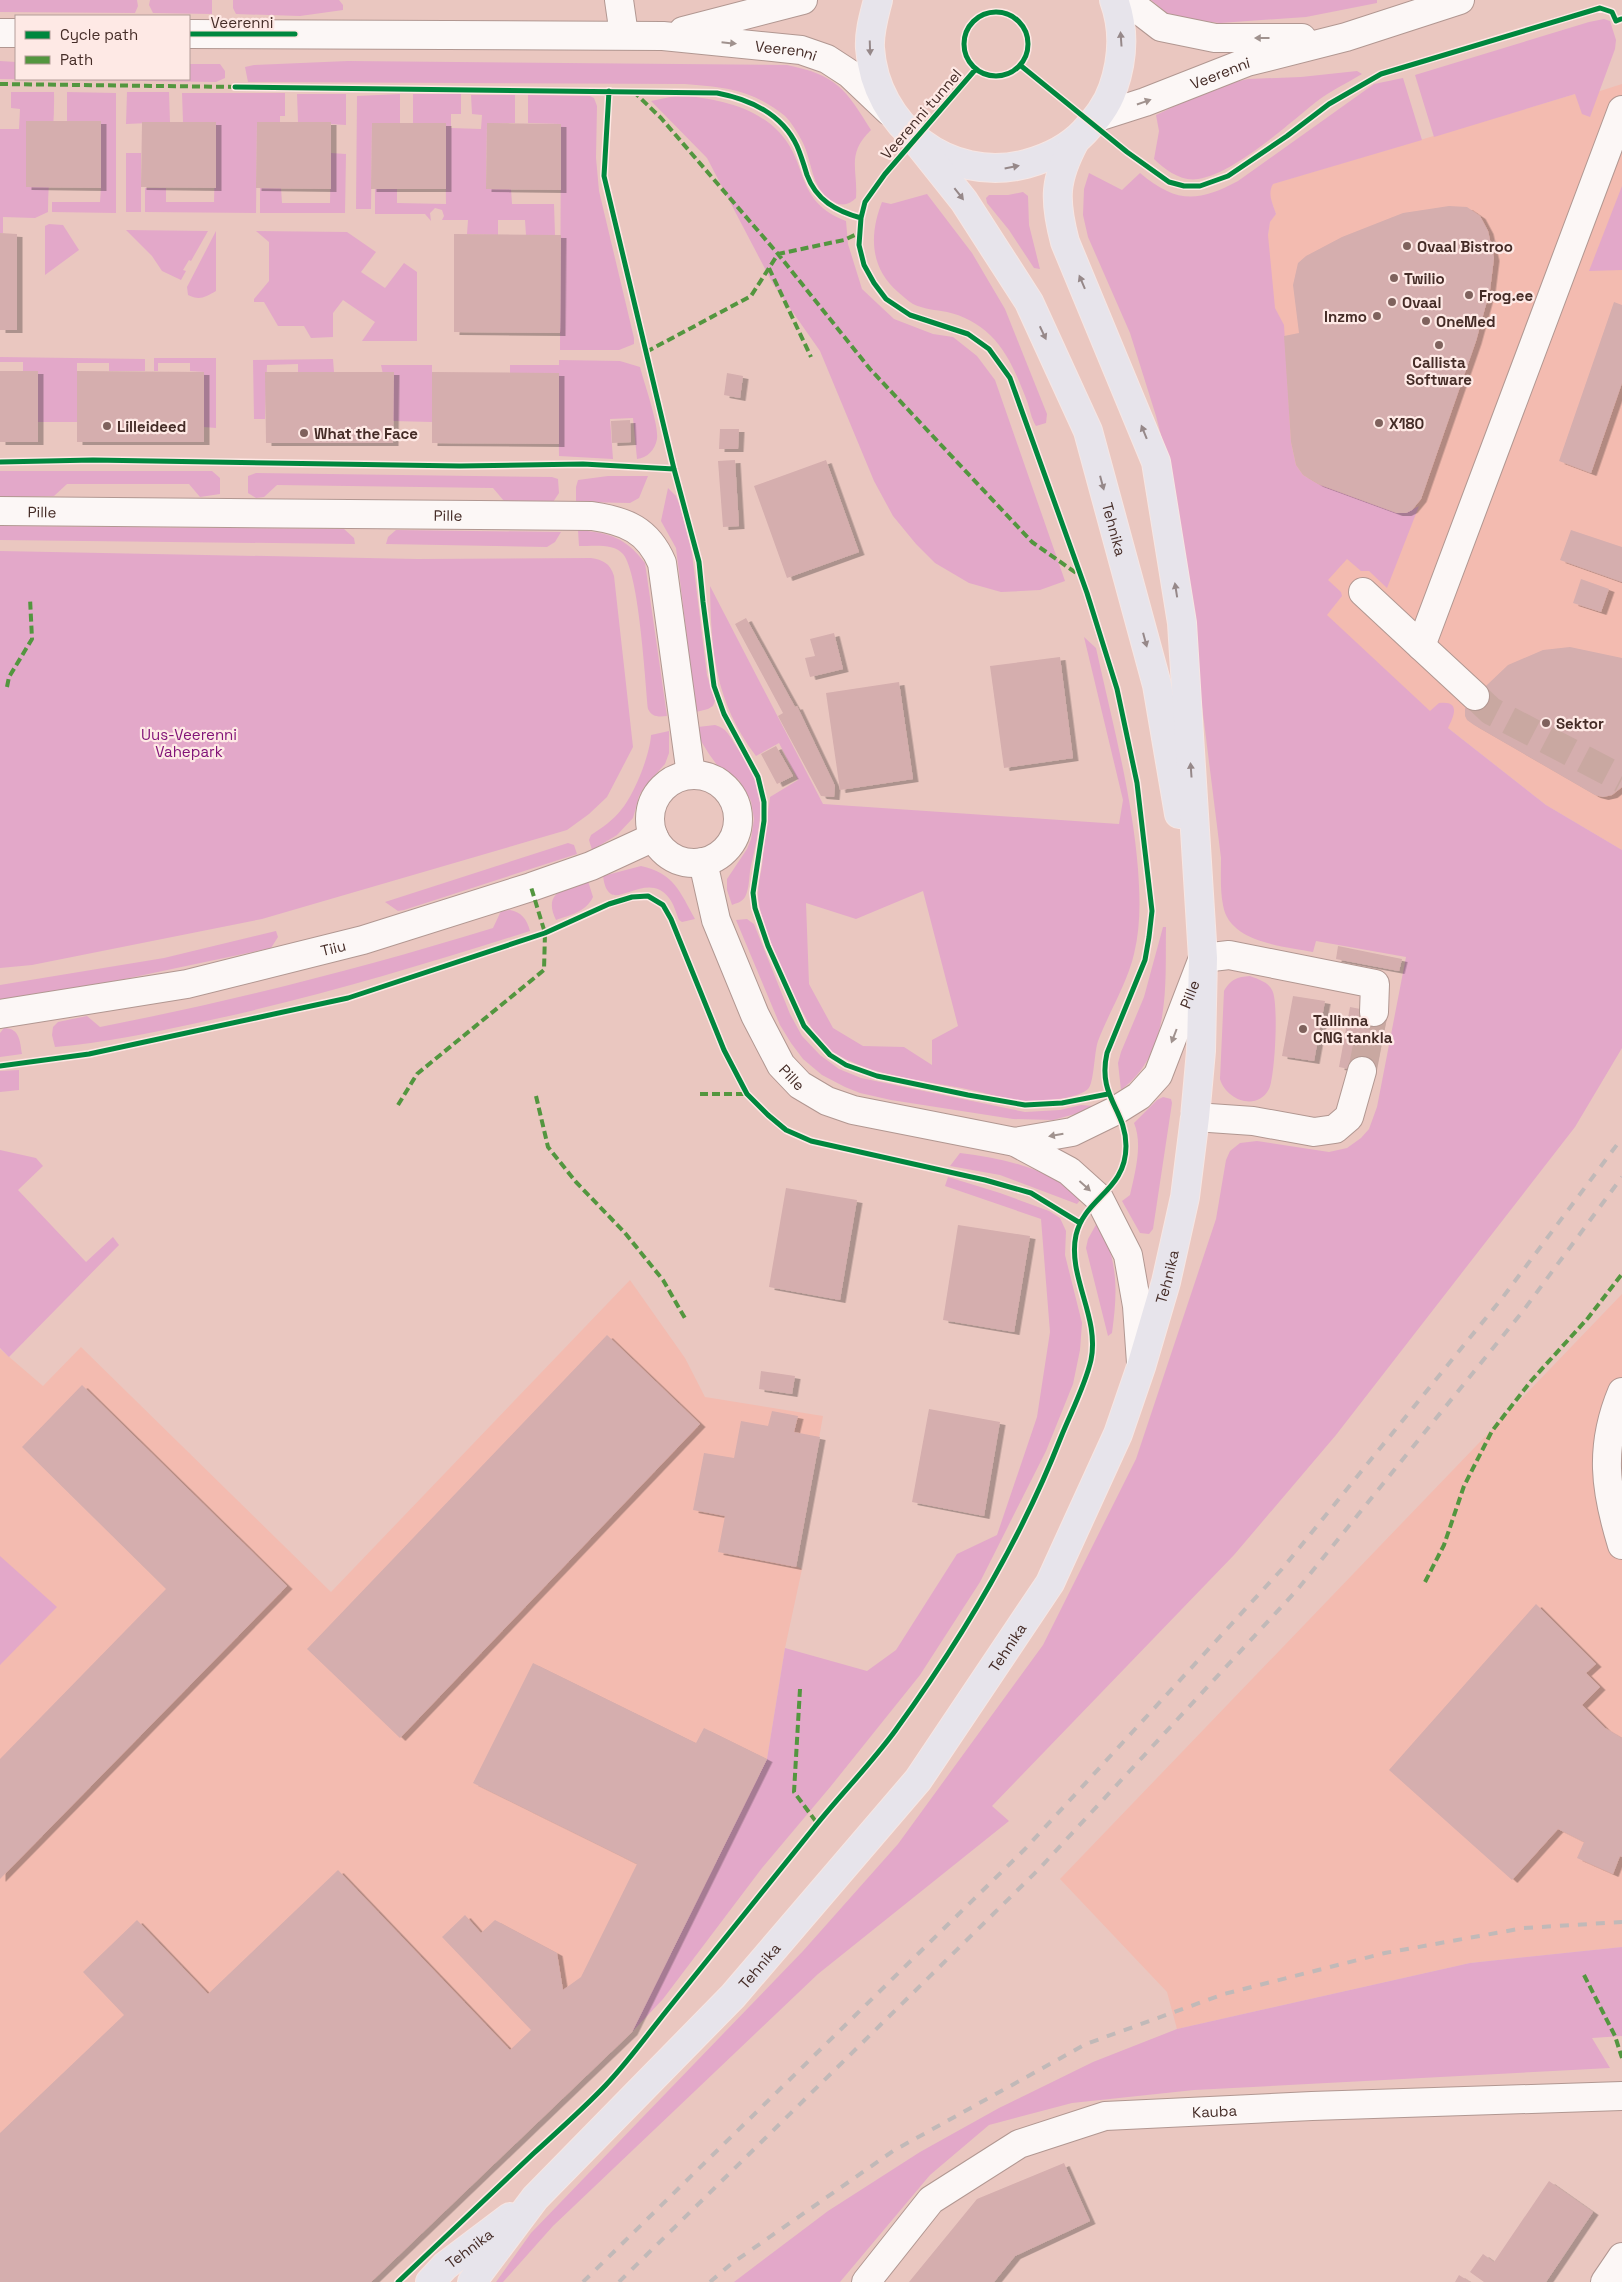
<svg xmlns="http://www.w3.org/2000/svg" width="1622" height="2282" font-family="'Space Grotesk',sans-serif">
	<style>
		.built { fill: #f3bbb0 }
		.green { fill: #e3a8c9; fill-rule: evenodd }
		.building { fill: #d5aeae; filter: url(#shadow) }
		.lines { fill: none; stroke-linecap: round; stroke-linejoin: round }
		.minor-tunnel { stroke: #c9a8a1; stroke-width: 28; stroke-dasharray: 28 14; stroke-linecap: butt }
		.minor-casing { stroke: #b19791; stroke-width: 30 }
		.major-casing { stroke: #f6e6e3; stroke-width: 30 }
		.minor { stroke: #fcf7f6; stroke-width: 28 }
		.major { stroke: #e7e4eb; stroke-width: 28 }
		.rail { stroke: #c1b9b8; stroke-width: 4; stroke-dasharray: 9 9; stroke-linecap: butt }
		.quiet { stroke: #53963f; stroke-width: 4; stroke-dasharray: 8 4; stroke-linecap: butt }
		.cycleway-casing { stroke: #fee9e5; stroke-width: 8 }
		.cycleway { stroke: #00873e; stroke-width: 5 }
		.oneway { fill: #a0928e }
		.oneway2 { fill: #968889 }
		.poi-dot { fill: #7f625d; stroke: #fee9e5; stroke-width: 2 }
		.labels { text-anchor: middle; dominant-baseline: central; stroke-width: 4.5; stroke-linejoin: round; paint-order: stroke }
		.street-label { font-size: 15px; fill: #452c27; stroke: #fee9e5 }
		.poi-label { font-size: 15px; font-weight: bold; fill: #452c27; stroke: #fee9e5; text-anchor: start }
		.park-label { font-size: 15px; fill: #821378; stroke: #fee9e5 }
	</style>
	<defs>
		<filter id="shadow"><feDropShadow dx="5.5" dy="3" stdDeviation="0" flood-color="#0004"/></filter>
	</defs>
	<rect width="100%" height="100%" fill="#eac7c0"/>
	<path class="built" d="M1622 84V850L1546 805 1448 728 1262 558 1268 235 1270 221 1276 214 1269 194 1272 184 1575 94 1600 91Z
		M630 1280 685 1358 705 1397 823 1416 796 1566 802 1569 785 1648 767 1759 632 2032 371 2282H0V1349L43 1386 81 1347 331 1592Z
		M1622 1294V1947L1470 1963 1177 2029 1167 1992 1060 1879Z"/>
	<path class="green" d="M0 0H137L138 6 135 13 0 12Z
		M150 0H212V14L153 13 149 5Z
		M233 0H339L343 5V10L300 16 236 14 233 8Z
		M1151 0H1377V3L1306 17 1220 23 1184 19 1167 13Z
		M1604 19 1610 21 1616 40 1615 49 1590 117 1582 114 1575 94 1434 137 1415 75 1589 22Z
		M0 61 16 62V79H189V64H220L225 71V78L216 82 0 79Z
		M348 61 787 65C836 75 845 88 871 130 846 154 858 169 856 198 849 205 842 207 832 201 810 187 813 162 802 141 798 133 791 122 785 116 753 90 725 87 685 84L248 82 245 67 254 65Z
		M1357 71 1362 74C1347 83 1330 91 1316 102 1287 125 1234 174 1198 179 1182 182 1165 170 1154 159L1159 131 1156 115 1218 86 1248 79 1301 77Z
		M1403 78 1422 140 1273 184C1267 194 1273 204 1276 214L1270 222 1268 235 1275 308 1284 325 1291 442 1296 465 1303 475 1318 484 1397 513H1406L1419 506 1387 588 1369 571H1361L1347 559 1328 580 1341 592 1342 596 1327 615 1430 711 1439 703C1461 700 1454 716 1448 728L1546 805 1622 850V1048L1575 1127 1336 1435 1234 1555 992 1806 1009 1821 818 1974 553 2226 503 2282H496L531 2233 803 1951 898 1844 1043 1645 1136 1459 1216 1219 1226 1160 1230 1151 1240 1143 1257 1141 1329 1152 1347 1148 1361 1138 1369 1129 1377 1107 1406 957 1316 941 1313 952C1284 946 1229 943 1223 905 1220 890 1221 873 1221 858L1175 489 1156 416 1130 333 1088 237 1083 215 1084 189 1089 173 1122 190 1140 173C1176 203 1197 203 1238 181L1374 84Z
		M11 92H54C55 132 48 171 48 212L35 218 3 217V233H0V129H19L20 109 11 108Z
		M67 92 116 93V213L52 212V202H100L101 187 67 121Z
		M127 92H169L170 122 126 124Z
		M182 93H285V116H280V122H257L256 213 145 212V188H166V202H214L216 122H183Z
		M297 94H346V125L298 122Z
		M400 94V123H372L371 209H356L357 96Z
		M413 94H461V114H451V128L481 129 482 115 472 114 471 95H515V123L487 124 486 189H511L512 204H554L555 235H526L525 220H498V235L467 234 468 220H442L444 216 442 210 435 208 430 213 431 221 425 214H375V189H397V203L446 204 445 123H413Z
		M528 95 590 96 594 98 597 106 596 158 599 191 634 338V344L619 350H560L561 124 528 123Z
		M680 95C715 99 753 105 779 132 809 163 794 201 846 221L848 244 862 289 894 319 933 334 953 337 977 356 995 380 1065 581 1040 590 1001 592 969 583 935 563 916 544 893 516 874 481 820 351 773 284 707 158 651 101Z
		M126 153H141V212H126Z
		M331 153 346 154 345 213H260V188H281L282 203H330Z
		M1622 186V270L1589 271Z
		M1023 192 1028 196 1029 225 1040 269 1034 268 1009 230 987 203 986 198 989 195H1008Z
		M927 194 972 253 1005 309 1047 414 1046 423 1036 426C1031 418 1030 409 1027 401 1018 378 1008 352 990 335 979 324 962 315 947 312 936 310 923 309 913 304 908 301 903 296 898 292 870 268 869 235 882 202L891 204Z
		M49 224 63 225 79 250 45 275V226Z
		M126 230 208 231 191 261 189 260 183 270 186 271 181 280 162 271 152 256Z
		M216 231V291C205 297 200 301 188 295L187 287Z
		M256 231 347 232 376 252 361 272 385 288 404 263 417 272V341H362L375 322 343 300 333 313V337L311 338 304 326H278L264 302H254V299L269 281V242Z
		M0 357 145 359V371H109V363H77V422H38V371H23V362H0Z
		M154 358H216V428L204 427V372L190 371V363H158V371H154Z
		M333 359 334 372H298V364L267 365 265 419H254L253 360Z
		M559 360 620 361 640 367C644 383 659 424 657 439 655 450 647 458 637 459L633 418 610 419 613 459 559 456 558 373H510V365H559Z
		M381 365H432V422L393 421Z
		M0 471H212L220 478V494L200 497 189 484H67L54 496 0 497Z
		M256 473 552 477 558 479 559 493 553 502 504 501 493 488 277 485 264 497 256 498 248 493V476Z
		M608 476H648L639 498 630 503 576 502V487L578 480Z
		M668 488 676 496 680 506 692 553 707 675 715 701 713 706 708 709 696 712 676 548 661 521Z
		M0 526 344 529 354 538 355 544 0 540Z
		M396 530 561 532 555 542 547 547 386 544 388 537Z
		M578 530C610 533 625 537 645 563L667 716C658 717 652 717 648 709 645 679 639 573 623 554 614 543 593 546 579 546Z
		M0 551 417 559 591 558C603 560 610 563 614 576L633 747 607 797 589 814 567 830 262 919 32 965 0 968Z
		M710 586 823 804 1119 824 1123 800 1084 637 1096 648C1112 721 1132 794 1138 869 1140 897 1141 926 1134 954 1127 984 1109 1012 1098 1041 1094 1053 1094 1084 1088 1089 1076 1100 1032 1103 1015 1100 1002 1098 989 1094 976 1091 936 1082 887 1079 850 1061 840 1057 829 1051 821 1042 802 1018 759 925 758 896 758 886 760 876 762 866 764 843 767 820 770 797L798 780 779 743 756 756C715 702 711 651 710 586ZM923 891 958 1026 932 1040V1065L904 1047 863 1046 833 1028 809 984 806 903 856 919Z
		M715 725C727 728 730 737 736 746 746 761 756 776 759 795 763 821 755 846 750 871 749 879 749 890 745 897 742 902 737 903 732 905L727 890V879L747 849 751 839 754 819 751 801 739 780 717 765 709 754 701 741 698 727Z
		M669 731V753L665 764 645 786 639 796 633 818 617 835 592 850 589 840 591 835C602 828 613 820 621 810 634 795 650 755 651 735Z
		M568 843 574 845 577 854 404 910 398 911 385 902Z
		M641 866C674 873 680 892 695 919L682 922 679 920C676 913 674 904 669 898 651 873 622 901 611 894 605 890 604 882 603 876Z
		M588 881 593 897C586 912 570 915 556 920 542 891 566 889 588 881Z
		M510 910C521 912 527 919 530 931 420 966 310 999 197 1023 150 1033 103 1043 55 1047L52 1035 53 1027 58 1022 87 1016 100 1027C233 1001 363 968 493 928L501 911Z
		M747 919 754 924 790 1014 802 1036 820 1055 839 1069 861 1078 1025 1112 1060 1110 1081 1105 1094 1106 1097 1108 1053 1120 1013 1119 891 1100 860 1093 845 1087 822 1075 803 1059 791 1043 780 1025 736 920Z
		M1163 927H1166C1165 984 1172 1052 1121 1090L1118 1063 1121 1052 1144 997Z
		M276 931 278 937 271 948 82 988 0 999V985L164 958Z
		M1250 976C1258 979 1268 982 1272 990 1279 1001 1275 1077 1269 1089 1257 1112 1226 1100 1220 1079L1224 991C1231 979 1237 977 1250 976Z
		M4 1028C20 1028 20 1042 22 1054L0 1057V1033Z
		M19 1070V1090L0 1092V1071Z
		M1163 1097 1171 1099 1172 1103 1153 1229 1149 1234 1140 1233 1122 1201 1130 1195C1135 1173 1143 1144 1134 1123L1157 1100Z
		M0 1150 36 1158 43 1166 18 1190 86 1262 113 1237 119 1245 9 1357 0 1348Z
		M960 1153C1005 1159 1047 1167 1081 1199L1077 1204 1000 1175 950 1166Z
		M948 1177 1000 1193 1049 1211 1060 1218 1066 1231 1065 1255 1082 1323 1080 1350 1073 1384 1046 1451 980 1582 920 1675 831 1786 762 1868 663 1999 632 2032 767 1759 785 1648 867 1671 896 1650 957 1554 997 1535 1037 1417 1050 1332 1041 1219 945 1186Z
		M1098 1221C1118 1261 1118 1289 1112 1333L1108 1336 1086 1248 1088 1239Z
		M0 1556 57 1607 0 1665Z
		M1622 1947V2036L1592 2038 1610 2068 1194 2090 1072 2103 989 2125 930 2175 840 2282H734L828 2211 920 2152 999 2108 1093 2062 1177 2029 1470 1963Z"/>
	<path class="building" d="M26 121H101V188L26 187Z
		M142 122H216V188L141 187Z
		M257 122H331V189L256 188Z
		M372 123H446V189H371Z
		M487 123 561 124V190L486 189Z
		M1449 206 1467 207 1480 216 1488 231 1494 258 1490 290 1476 341 1421 499 1412 510 1406 513H1397L1318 484 1303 475 1296 465 1291 442 1284 336 1299 333 1293 285 1298 263 1306 256 1342 237 1403 213Z
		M0 233 17 234V330H0Z
		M454 234 561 235 560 333 454 332Z
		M1614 302 1622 305V383L1591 473 1559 461Z
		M0 371H38V442H0Z
		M77 371 204 372V442H77Z
		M265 372H394L393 443H266Z
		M432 372 559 373V444L432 443Z
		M727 373 743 376 740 398 724 395Z
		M630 420 631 442 612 443 611 421Z
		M720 429H739L738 449H719Z
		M735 460 739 526 723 527 718 461Z
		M826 460 859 552 787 578 754 486Z
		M1571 530 1622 547V582L1560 560Z
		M1581 579 1609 589 1601 612 1573 603Z
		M746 618 795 707 797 706 835 786 834 797 821 796 778 716 783 713 735 624Z
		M834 633 843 669 810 677 805 658 815 656 810 639Z
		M1570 647 1622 658V787L1612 795 1603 797 1595 795 1474 725 1467 720 1465 716V709L1468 703 1508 665 1543 650Z
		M1060 657 1073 758 1004 768 990 666Z
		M899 682 913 779 840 790 826 693Z
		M776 746 793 776 777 784 761 754Z
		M1338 946 1402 959 1399 971 1336 959Z
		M1293 996 1325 1001 1314 1061 1282 1056Z
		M1350 1007 1381 1013 1370 1073 1339 1067Z
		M786 1188 857 1200 840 1300 769 1287Z
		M958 1225 1030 1236 1014 1332 943 1320Z
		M607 1335 700 1424 400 1738 307 1649Z
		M761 1371 795 1376 792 1394 759 1389Z
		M82 1385 287 1586 0 1879V1759L166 1589 22 1447Z
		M929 1409 1000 1422 984 1516 912 1502Z
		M772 1411 798 1416 794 1432 820 1437 796 1567 718 1552 725 1516 693 1510 704 1453 734 1458 741 1421 768 1426Z
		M1536 1604 1596 1664 1586 1673 1600 1687 1582 1705 1605 1728 1622 1738V1857L1620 1856 1613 1874 1577 1858 1584 1842 1558 1829 1512 1880 1389 1770Z
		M533 1663 696 1743 704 1728 767 1759 632 2032 371 2282H0V2133L124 2015 83 1972 137 1920 208 1994 338 1870 510 2050 531 2030 442 1937 465 1915 481 1933 495 1920 557 1953 563 1990 581 1977 637 1864 473 1783Z
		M1064 2163 1090 2221 1015 2256 994 2282H909L977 2199Z
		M1549 2181 1593 2212 1546 2282H1484L1470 2272 1483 2254 1494 2262Z
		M1459 2275 1470 2282H1455Z"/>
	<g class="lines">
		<path class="minor-tunnel" d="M1475 696 1491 711 1622 779
			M1362 1071 1374 1012"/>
		<defs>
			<g id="minor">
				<path d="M619 0 624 35"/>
				<path d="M1126 0 1161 27 1215 38H1302"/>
				<path d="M683 31 803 0"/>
				<path d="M0 33H16"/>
				<path id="s1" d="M189 34 663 36 801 50 827 59 850 74 889 111"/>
				<path id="s2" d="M1098 117 1145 102 1247 62 1346 37 1460 0"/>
				<path id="s3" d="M0 511 592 516C626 521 648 530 662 563L691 775"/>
				<path d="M1363 592 1421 646 1622 110"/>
				<path d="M1421 646 1475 696"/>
				<circle cx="694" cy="819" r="44"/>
				<path id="s4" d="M703 862 716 920 755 1015 781 1065 800 1085 827 1101 853 1110 1015 1142 1069 1171 1099 1198 1128 1255 1137 1306 1141 1363"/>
				<path id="s5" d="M0 1014 187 984 363 940 531 887 591 866 654 837"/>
				<path d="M1195 1117 1253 1121 1314 1132 1335 1129 1349 1117 1362 1071"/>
				<path id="s6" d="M1015 1142 1072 1132 1115 1111 1139 1096 1158 1075 1203 958 1229 955 1375 984 1374 1012"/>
				<path d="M1622 1392C1599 1447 1605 1490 1622 1545"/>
				<path id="s7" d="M866 2282 931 2200 1019 2144 1105 2116 1312 2106 1622 2096"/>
				<path d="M1605 2282 1622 2257"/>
			</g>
			<g id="major">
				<path d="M878 0C874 16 869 32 870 48 875 126 949 184 1026 164 1048 158 1068 149 1084 132 1096 119 1107 106 1113 88 1123 59 1125 30 1114 0"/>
				<path id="s8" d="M917 142 964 201 1029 302 1088 431 1157 685 1179 814"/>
				<path id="s9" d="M430 2282 445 2266 510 2217"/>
				<path id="s10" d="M472 2282 535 2198 733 1996 918 1780 1050 1583 1118 1434 1141 1367 1166 1282 1185 1197 1195 1117 1201 1051 1203 958 1182 623 1156 462 1065 242C1054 200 1054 180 1075 141"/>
			</g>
		</defs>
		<use href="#minor" class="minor-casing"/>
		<use href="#major" class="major-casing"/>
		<use href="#minor" class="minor"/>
		<use href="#major" class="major"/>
		<path class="rail" d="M583 2282 1025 1849 1282 1569 1503 1297 1622 1138
			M619 2282 1039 1869 1297 1590 1523 1311 1622 1177
			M710 2282 731 2264 893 2151 1086 2044 1224 1994 1385 1953 1524 1928 1622 1922"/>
		<path class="quiet" d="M0 84 238 87
			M633 91 661 118 778 254 870 369 1032 542 1079 575
			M769 268 811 357
			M646 352 751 296 778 254 844 240 859 233
			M7 687 9 677 32 639 30 598
			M700 1094H747
			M536 1096 548 1147 576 1182 625 1233 663 1280 686 1320
			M398 1105 417 1074 544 970 545 933 531 887
			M1425 1582 1444 1545 1464 1486 1492 1431 1531 1381 1588 1318 1622 1274
			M800 1689 794 1792 817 1823
			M1584 1975 1615 2036 1622 2058"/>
		<defs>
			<path id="cycleway" d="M964 44a32 32 0 1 1 64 0a32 32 0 1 1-64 0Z
				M189 34H295
				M1020 65 1127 152 1169 182 1184 186H1200L1228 176 1287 136 1329 104 1381 74 1600 8 1612 12 1616 21 1621 19
				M235 87 717 93C749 99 782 114 797 146 801 155 804 165 807 175 816 200 836 211 861 218
				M609 91 604 176 674 469 699 562 703 602 714 686 724 714 758 777 764 802V821L753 893 755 908 768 946 804 1026 830 1055 846 1065 877 1076 968 1095 1025 1105 1062 1103 1108 1094
				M0 462 93 460 460 466 583 464 674 469
				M0 1066 89 1054 348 998 545 933 609 904 632 897 648 896 663 905 671 919 724 1050 747 1094 768 1115 786 1130 811 1141 985 1180 1031 1193 1080 1223
				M398 2282C443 2239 489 2196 534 2153 558 2131 583 2109 605 2086 629 2061 650 2031 672 2004 719 1946 766 1887 813 1829 840 1795 870 1765 895 1731 961 1640 1020 1542 1061 1437 1071 1412 1085 1386 1091 1360 1100 1317 1067 1276 1076 1235 1085 1197 1126 1191 1126 1146 1126 1109 1097 1097 1107 1053L1145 960 1149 937 1152 911 1137 783 1117 689 1087 593 1010 378 989 349 968 334 910 315 886 299 874 283 864 265 859 245 861 218 865 202 885 174 975 70"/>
		</defs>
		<use href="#cycleway" class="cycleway-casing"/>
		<use href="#cycleway" class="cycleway"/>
	</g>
	<defs><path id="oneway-solid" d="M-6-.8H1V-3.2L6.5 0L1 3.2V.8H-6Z" transform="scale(1.25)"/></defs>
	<g class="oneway">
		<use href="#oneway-solid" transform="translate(1262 38) rotate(180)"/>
		<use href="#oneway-solid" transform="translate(729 43) rotate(6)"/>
		<use href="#oneway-solid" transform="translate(1144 102) rotate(-19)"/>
		<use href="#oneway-solid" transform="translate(1174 1036) rotate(111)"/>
		<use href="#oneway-solid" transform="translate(1056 1135) rotate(170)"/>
		<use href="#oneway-solid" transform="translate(1085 1186) rotate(42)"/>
	</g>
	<g class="oneway2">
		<use href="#oneway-solid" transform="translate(1121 39) rotate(-94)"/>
		<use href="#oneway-solid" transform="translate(870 48) rotate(88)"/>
		<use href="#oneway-solid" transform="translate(1012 167) rotate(-11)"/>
		<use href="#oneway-solid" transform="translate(959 194) rotate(52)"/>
		<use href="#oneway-solid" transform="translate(1082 282) rotate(-113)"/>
		<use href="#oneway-solid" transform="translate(1043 333) rotate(65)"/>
		<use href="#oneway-solid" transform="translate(1144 432) rotate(-112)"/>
		<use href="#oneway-solid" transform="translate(1102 483) rotate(75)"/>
		<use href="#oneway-solid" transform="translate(1176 590) rotate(-99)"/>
		<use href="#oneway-solid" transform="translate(1145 640) rotate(75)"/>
		<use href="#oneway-solid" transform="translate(1191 770) rotate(-94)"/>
	</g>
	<g class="poi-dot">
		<circle cx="1407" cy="246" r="5"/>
		<circle cx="1394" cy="278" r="5"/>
		<circle cx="1469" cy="295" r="5"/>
		<circle cx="1392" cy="302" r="5"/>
		<circle cx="1377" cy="316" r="5"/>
		<circle cx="1426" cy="321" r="5"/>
		<circle cx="1439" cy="345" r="5"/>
		<circle cx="1379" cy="423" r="5"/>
		<circle cx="107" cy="426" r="5"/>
		<circle cx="304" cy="433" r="5"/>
		<circle cx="1546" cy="723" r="5"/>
		<circle cx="1303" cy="1029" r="5"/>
	</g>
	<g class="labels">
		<g class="street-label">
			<text x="242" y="22">Veerenni</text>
			<text stroke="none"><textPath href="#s1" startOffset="598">Veerenni</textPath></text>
			<text stroke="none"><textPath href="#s2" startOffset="130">Veerenni</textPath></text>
			<text transform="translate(921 114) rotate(-49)">Veerenni tunnel</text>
			<text stroke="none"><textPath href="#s3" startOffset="42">Pille</textPath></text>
			<text stroke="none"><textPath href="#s3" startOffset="448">Pille</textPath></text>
			<text stroke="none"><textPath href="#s8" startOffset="439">Tehnika</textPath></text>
			<text stroke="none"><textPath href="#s5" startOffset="340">Tiiu</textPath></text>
			<text stroke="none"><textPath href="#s6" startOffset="249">Pille</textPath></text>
			<text stroke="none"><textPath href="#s4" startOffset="235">Pille</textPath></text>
			<text stroke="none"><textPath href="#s10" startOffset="1238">Tehnika</textPath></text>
			<text stroke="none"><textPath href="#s10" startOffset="832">Tehnika</textPath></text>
			<text stroke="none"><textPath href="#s10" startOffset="428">Tehnika</textPath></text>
			<text stroke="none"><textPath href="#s7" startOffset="409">Kauba</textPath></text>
			<text stroke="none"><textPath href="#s9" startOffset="52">Tehnika</textPath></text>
		</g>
		<g class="poi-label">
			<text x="1417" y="246">Ovaal Bistroo</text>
			<text x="1404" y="278">Twilio</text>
			<text x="1479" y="295">Frog.ee</text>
			<text x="1402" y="302">Ovaal</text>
			<text x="1367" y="316" text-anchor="end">Inzmo</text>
			<text x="1436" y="321">OneMed</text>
			<text x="1439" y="362" text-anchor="middle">Callista<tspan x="1439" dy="17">Software</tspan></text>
			<text x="1389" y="423">X180</text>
			<text x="117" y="426">Lilleideed</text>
			<text x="314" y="433">What the Face</text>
			<text x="1556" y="723">Sektor</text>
			<text x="1313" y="1020">Tallinna<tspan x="1313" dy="17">CNG tankla</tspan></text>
		</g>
		<g class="park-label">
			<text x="189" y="734">Uus-Veerenni<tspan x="189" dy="17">Vahepark</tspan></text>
		</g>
	</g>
	<rect x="15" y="15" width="175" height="65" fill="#fee9e5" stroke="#b49d99"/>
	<rect x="25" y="31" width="25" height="8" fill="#00873e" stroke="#b49d99"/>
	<text x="60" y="40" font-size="15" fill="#452c27">Cycle path</text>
	<rect x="25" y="56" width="25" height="8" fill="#53963f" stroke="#b49d99"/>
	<text x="60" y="65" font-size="15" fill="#452c27">Path</text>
</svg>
